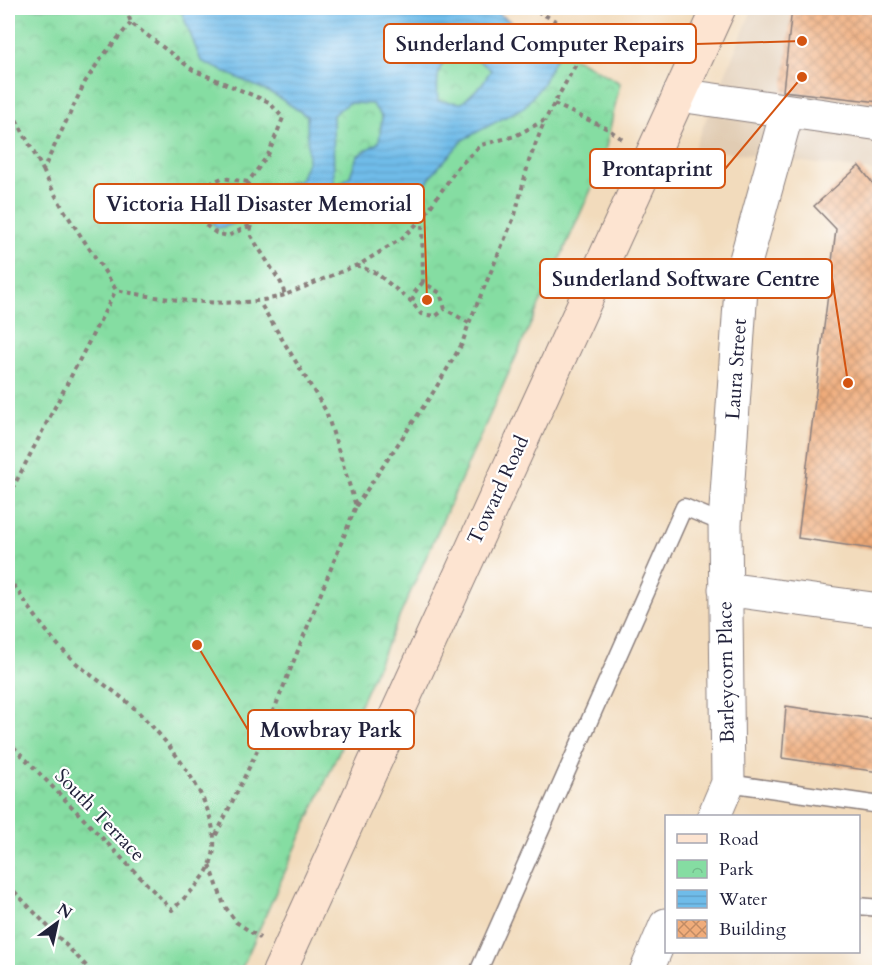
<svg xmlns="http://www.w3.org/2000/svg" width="887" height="980" font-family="Cardo,serif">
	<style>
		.built { fill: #e1ccb3 }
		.park { fill: url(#park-crowns); stroke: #54806e; stroke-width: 1.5 }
		.water { fill: url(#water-rules); stroke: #486f92; stroke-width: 1.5; fill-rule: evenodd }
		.building { fill: url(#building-cross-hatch) }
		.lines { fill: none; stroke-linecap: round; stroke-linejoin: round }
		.lane-casing { stroke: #8a7e7c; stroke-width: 19 }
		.street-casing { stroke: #8a7e7c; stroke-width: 35 }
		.secondary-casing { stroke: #8a7e7c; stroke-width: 35 }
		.path { stroke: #8a7e7c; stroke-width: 4; stroke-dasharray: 4.5 4.5; stroke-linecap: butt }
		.lane { stroke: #fff; stroke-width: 16 }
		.street { stroke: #fff; stroke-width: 33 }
		.secondary { stroke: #fde4d1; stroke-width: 33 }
		.labels { text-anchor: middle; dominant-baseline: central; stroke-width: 4.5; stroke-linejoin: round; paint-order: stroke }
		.street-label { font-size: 20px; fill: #22223b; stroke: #fff }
		.leader { fill: none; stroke: #d45411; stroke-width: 2 }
		.callout-dot { fill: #d45411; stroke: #fff; stroke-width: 2 }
		.callout { fill: #fff; stroke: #d45411; stroke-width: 2 }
		.callout-label { font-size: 21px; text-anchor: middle; font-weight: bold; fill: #22223b }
	</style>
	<defs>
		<pattern id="park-crowns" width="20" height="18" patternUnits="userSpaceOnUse" patternTransform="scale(1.5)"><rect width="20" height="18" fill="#85dda2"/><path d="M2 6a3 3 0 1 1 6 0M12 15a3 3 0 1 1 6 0" fill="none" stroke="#73bd8c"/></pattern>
		<pattern id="water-rules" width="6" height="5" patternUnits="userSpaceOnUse" patternTransform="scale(1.5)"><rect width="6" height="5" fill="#6fbce9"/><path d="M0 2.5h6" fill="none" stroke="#60a1c9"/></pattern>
		<pattern id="building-cross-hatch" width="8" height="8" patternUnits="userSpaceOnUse" patternTransform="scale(1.5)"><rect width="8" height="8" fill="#f0ac7a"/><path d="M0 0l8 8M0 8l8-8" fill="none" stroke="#c28c65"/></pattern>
	</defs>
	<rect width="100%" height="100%" fill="#fff"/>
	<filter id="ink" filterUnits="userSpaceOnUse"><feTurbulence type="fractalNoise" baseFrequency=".0167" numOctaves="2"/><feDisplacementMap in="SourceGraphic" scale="12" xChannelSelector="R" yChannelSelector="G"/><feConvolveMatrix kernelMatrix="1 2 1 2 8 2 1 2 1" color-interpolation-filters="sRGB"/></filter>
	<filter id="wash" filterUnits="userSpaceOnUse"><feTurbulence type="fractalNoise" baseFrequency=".008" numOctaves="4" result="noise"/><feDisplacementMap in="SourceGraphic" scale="24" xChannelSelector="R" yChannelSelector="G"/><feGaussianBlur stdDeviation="1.35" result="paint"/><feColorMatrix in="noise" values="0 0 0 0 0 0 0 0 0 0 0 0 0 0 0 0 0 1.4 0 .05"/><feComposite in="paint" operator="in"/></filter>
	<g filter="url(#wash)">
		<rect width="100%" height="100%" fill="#f2dbbc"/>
		<path class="built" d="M753 8H879V172L694 148Z"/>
		<path class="park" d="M8 8H490L558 53 579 60 620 83 602 165 240 972H8Z"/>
		<path class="water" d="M180 8H490L558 53 542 85 524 107 464 139 434 172 413 204 376 206 343 214 311 200 246 207C238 222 235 226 217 228 201 208 194 201 219 184L232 187 244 194 300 180 308 160 307 116 275 95 201 61ZM460 47 491 70 482 84 462 103 438 101C436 74 437 63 460 47ZM348 103 372 104 382 117 379 142 357 156 350 176 334 188 333 115Z"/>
		<g id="blocks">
			<path class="building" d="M792 8H879V102L783 91Z
				M859 166 879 191V550L798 538 836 229 814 206Z
				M786 706 879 720V772L782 758Z"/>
		</g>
	</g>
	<g filter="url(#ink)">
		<use href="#blocks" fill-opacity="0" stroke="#8a7e7c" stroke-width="1.5"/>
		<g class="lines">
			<defs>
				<path id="lane" d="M728 783 880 805
					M858 906 880 908
					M478 972 684 507 725 524"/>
				<path id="street" d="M679 95 880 124
					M725 589 880 610
					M714 816 728 783 725 524 742 274 787 112
					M646 972 666 925"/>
				<path id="secondary" d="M279 972 719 8"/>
			</defs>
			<use href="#lane" class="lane-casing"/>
			<use href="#street" class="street-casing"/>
			<use href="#secondary" class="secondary-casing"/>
			<path class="path" d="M126 8 131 23 193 70 269 102 283 118 268 155 248 182 251 236 281 283 285 295 362 263 401 239 422 219 458 167 481 145 515 136 545 120 590 39 531 8
				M8 104 43 170 85 82 101 58 131 23
				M554 104 608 129 622 139
				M43 170C62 214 92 249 116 290 165 300 237 310 285 295
				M248 182 222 178 202 187 196 206 203 223 216 233 228 236 251 225
				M356 265 376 273 412 302
				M423 282 415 292 412 302 421 314 436 316 445 309
				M469 323 515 215 529 161 545 120
				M8 497 116 290
				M356 506 434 391 462 344 469 323 445 309 440 293 423 282 422 219
				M8 578C29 605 47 637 73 660 92 678 115 690 134 708 168 740 231 815 210 865 203 882 185 897 172 910L8 741
				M216 835 260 745 356 506 326 411 260 303
				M210 865 224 905 236 922 260 938
				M8 885 92 972"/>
			<use href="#lane" class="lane"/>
			<use href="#street" class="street"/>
			<use href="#secondary" class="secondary"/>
		</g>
	</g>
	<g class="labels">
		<g class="street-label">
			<text transform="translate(736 369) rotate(-86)">Laura Street</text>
			<text transform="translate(498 490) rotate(-65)">Toward Road</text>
			<text transform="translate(726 672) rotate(-91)">Barleycorn Place</text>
			<text transform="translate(100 815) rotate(46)">South Terrace</text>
		</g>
	</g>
	<path class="leader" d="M802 41L696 44M802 77L725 169M427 300L424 204M848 383L832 278M197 645L248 730"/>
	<g class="callout-dot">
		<circle cx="802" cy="41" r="6"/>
		<circle cx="802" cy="77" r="6"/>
		<circle cx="427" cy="300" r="6"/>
		<circle cx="848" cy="383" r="6"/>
		<circle cx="197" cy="645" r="6"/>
	</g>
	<g class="callout">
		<rect x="384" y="24" width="312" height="39" rx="6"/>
		<rect x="590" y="149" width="135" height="39" rx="6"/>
		<rect x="94" y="184" width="330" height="39" rx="6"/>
		<rect x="540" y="259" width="292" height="39" rx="6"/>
		<rect x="248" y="710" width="166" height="39" rx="6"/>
	</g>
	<g class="callout-label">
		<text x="540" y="51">Sunderland Computer Repairs</text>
		<text x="657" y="176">Prontaprint</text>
		<text x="259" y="211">Victoria Hall Disaster Memorial</text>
		<text x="686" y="286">Sunderland Software Centre</text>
		<text x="331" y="737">Mowbray Park</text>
	</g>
	<rect width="887" height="980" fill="none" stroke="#fff" stroke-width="30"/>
	<rect x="665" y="815" width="195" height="138" fill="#ffffff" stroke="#a7a7b1" stroke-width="1.5"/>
	<rect x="677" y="834" width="30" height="9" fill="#fde4d1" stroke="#a7a7b1" stroke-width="1.5"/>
	<text x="719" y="845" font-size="18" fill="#22223b">Road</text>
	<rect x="677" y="860" width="30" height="18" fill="url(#park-crowns)" stroke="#a7a7b1" stroke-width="1.5"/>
	<text x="719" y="875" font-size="18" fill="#22223b">Park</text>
	<rect x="677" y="890" width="30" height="18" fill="url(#water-rules)" stroke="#a7a7b1" stroke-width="1.5"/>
	<text x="719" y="905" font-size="18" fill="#22223b">Water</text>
	<rect x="677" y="920" width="30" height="18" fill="url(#building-cross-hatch)" stroke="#a7a7b1" stroke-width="1.5"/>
	<text x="719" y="935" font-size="18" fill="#22223b">Building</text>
	<g transform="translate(57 923) rotate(33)" stroke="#ffffff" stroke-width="4.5" paint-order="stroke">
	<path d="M0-4.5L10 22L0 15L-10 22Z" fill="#22223b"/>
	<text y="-9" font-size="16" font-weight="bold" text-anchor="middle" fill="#22223b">N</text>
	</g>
</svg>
